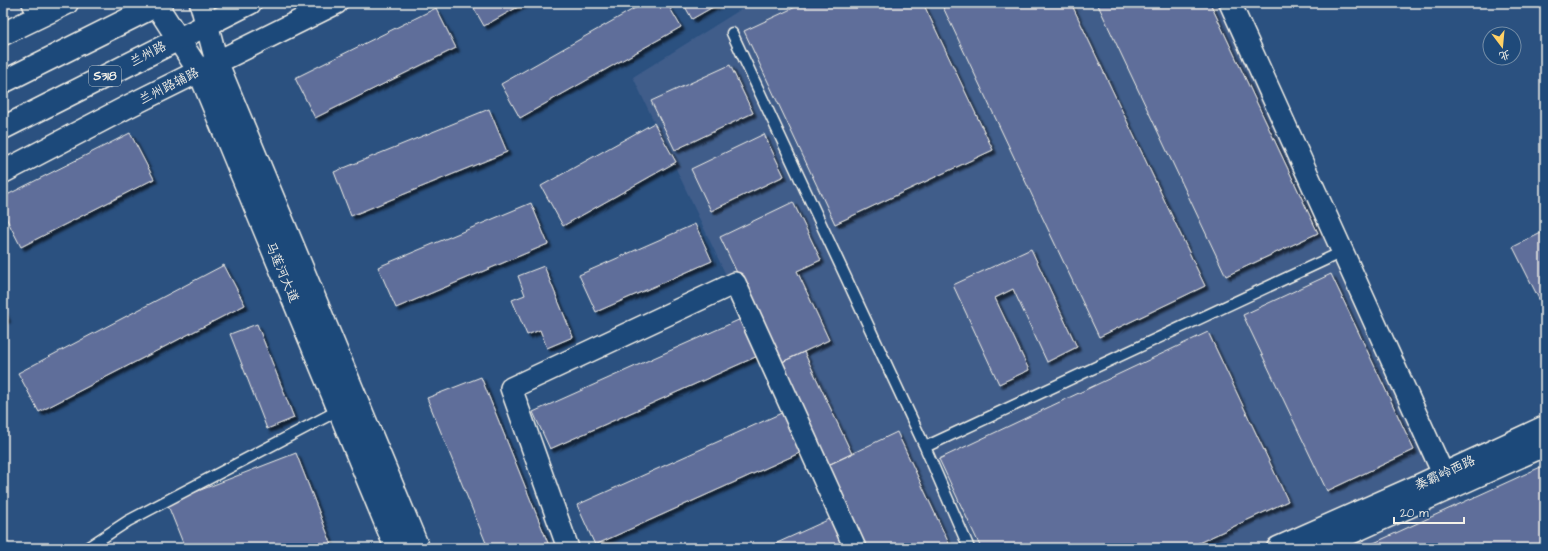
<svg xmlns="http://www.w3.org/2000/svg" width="1548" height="551" font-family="'Architects Daughter','LXGW WenKai TC',sans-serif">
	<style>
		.built { fill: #3f5d8a }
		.building { fill: #5f6e9a; stroke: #f4f1e8; filter: url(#shadow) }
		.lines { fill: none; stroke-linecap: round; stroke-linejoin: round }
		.service-casing { stroke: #f4f1e8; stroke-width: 13 }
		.minor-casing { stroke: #f4f1e8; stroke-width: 24 }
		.tertiary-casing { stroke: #f4f1e8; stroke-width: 25 }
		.secondary-casing { stroke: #f4f1e8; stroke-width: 25 }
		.primary-casing { stroke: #f4f1e8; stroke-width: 25 }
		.service { stroke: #1f4a7a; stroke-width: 10 }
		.minor { stroke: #1f4a7a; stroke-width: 21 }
		.tertiary { stroke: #1f4a7a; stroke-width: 22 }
		.secondary { stroke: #1f4a7a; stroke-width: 22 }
		.primary { stroke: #1f4a7a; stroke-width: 22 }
		.labels { text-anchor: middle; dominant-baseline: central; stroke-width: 3; stroke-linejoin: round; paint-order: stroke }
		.shield { fill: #1f4a7a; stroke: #b4bfc7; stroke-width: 1 }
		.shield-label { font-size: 12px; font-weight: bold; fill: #f4f1e8 }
		.street-label { font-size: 13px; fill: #f4f1e8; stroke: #1f4a7a }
	</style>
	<defs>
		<filter id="shadow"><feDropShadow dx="3.5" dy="3.5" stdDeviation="1" flood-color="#0009"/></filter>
	</defs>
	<rect width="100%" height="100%" fill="#2b5180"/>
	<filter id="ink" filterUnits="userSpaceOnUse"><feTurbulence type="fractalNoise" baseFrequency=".025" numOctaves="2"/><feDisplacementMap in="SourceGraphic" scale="8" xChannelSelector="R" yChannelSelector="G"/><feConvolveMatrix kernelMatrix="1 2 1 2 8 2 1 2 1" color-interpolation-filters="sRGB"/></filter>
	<g filter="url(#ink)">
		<path class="built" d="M751 3H1217L1462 507 1545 548H854L633 77Z"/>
		<path class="building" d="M471 3H525L484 26Z
			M644 3H667L681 27 520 118 501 84Z
			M683 3H720L692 19Z
			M804 3H923L993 150 835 224 744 31Z
			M941 3H1071L1205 286 1099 337Z
			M1097 3H1210L1318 233 1226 276Z
			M436 8 456 48 315 118 295 78Z
			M730 65 753 113 675 150 651 101Z
			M489 109 507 152 351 216 334 172Z
			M654 123 676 162 563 226 541 186Z
			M130 133 154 179 21 247 3 212V197Z
			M764 134 784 176 711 211 691 169Z
			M793 202 821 260 797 271 829 340 780 363 720 237Z
			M531 203 548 244 396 308 378 267Z
			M695 224 712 261 596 312 579 275Z
			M1545 231V311L1513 247Z
			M1031 249 1077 347 1047 362 1013 289 995 298 1029 370 999 384 953 285Z
			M224 265 245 305 39 412 18 373Z
			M544 266 573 337 547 348 540 330 527 335 512 300 525 295 518 276Z
			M1331 274 1414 450 1327 491 1243 315Z
			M3 310 7 319 3 320Z
			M743 318 760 355 550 449 533 412Z
			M257 324 294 418 267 429 230 334Z
			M1208 332 1288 501 1188 548H981L939 459Z
			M804 352 852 454 828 465 780 363Z
			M481 377 550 548H488L427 398Z
			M786 411 804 451 595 545 577 505Z
			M897 432 951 548H867L828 465Z
			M296 453 333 548H185L167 503Z
			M1545 465V548H1363Z
			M832 518 846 548H766Z"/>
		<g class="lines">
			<defs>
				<path id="service" d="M732 33 925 447 969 548
					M925 447 1342 252
					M87 548 128 521 339 410"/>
				<path id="minor" d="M33 3 39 16
					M1230 3 1450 489
					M568 548 511 388 735 283 855 548"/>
				<path id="tertiary" d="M3 34 67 3
					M217 63 418 548
					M199 71 396 548
					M3 172 129 106 336 3
					M1278 548 1418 486 1545 427
					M1317 548 1545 445"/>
				<path id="secondary" d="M155 3 199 71
					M201 3 217 63"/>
				<path id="primary" d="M3 82 161 3
					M3 128 250 3"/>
			</defs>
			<use href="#service" class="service-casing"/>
			<use href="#minor" class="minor-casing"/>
			<use href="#tertiary" class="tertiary-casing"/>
			<use href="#secondary" class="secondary-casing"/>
			<use href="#primary" class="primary-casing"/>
			<use href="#service" class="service"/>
			<use href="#minor" class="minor"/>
			<use href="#tertiary" class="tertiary"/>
			<use href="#secondary" class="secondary"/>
			<use href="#primary" class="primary"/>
		</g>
	</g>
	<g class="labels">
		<rect class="shield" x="89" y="66" width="32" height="20" rx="3"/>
		<g class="shield-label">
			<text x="105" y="76">S318</text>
		</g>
		<g class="street-label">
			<text transform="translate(148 54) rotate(-27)">兰州路</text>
			<text transform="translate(169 86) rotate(-27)">兰州路辅路</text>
			<text transform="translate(282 272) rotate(67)">马莲河大道</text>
			<text transform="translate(1445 473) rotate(-25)">秦霸岭西路</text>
		</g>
	</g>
	<rect width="1548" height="551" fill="none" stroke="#1f4a7a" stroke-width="16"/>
	<rect x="8" y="8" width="1532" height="535" fill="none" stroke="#f4f1e8" stroke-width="1.5" filter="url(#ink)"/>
	<g transform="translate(1502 46) rotate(164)"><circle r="19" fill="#1f4a7a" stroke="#748da6"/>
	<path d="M0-3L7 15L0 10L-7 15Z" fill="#ffd166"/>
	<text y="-6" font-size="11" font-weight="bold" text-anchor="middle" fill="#f4f1e8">北</text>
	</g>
	<path d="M1394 517v6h70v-6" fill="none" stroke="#f4f1e8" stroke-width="2"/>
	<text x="1400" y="517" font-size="12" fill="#f4f1e8" stroke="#1f4a7a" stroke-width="3" paint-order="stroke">20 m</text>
</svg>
